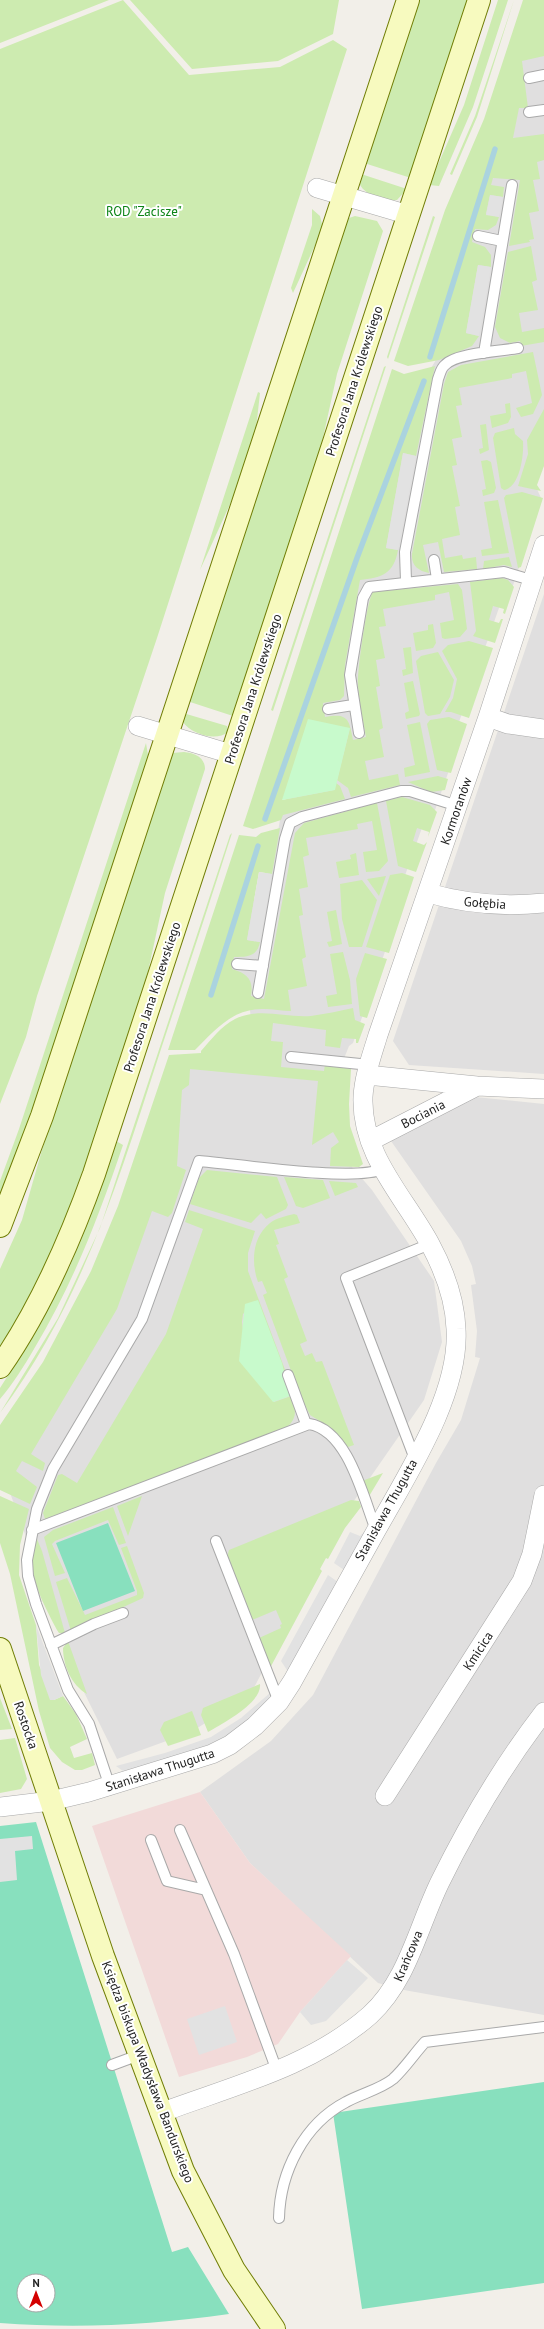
<svg xmlns="http://www.w3.org/2000/svg" width="544" height="2329" font-family="'PT Sans',sans-serif">
	<style>
		.residential { fill: #e0dfdf }
		.commercial { fill: #f2dad9 }
		.grass { fill: #cdebb0 }
		.park { fill: #c8facc }
		.pitch { fill: #88e0be; fill-rule: evenodd }
		.parking { fill: #e2e2e2 }
		.lines { fill: none; stroke-linecap: round; stroke-linejoin: round }
		.stream { stroke: #aad3df; stroke-width: 5.5 }
		.lane-casing { stroke: #a9a9a9; stroke-width: 12 }
		.street-casing { stroke: #a9a9a9; stroke-width: 20 }
		.secondary-casing { stroke: #707d05; stroke-width: 24 }
		.lane { stroke: #fff; stroke-width: 10 }
		.street { stroke: #fff; stroke-width: 19 }
		.secondary { stroke: #f7fabf; stroke-width: 22 }
		.labels { text-anchor: middle; dominant-baseline: central; stroke-width: 4; stroke-linejoin: round; paint-order: stroke }
		.park-label { font-size: 13px; fill: #0c8416; stroke: #fff }
		.street-label { font-size: 13px; fill: #222; stroke: #fff }
	</style>
	<rect width="100%" height="100%" fill="#f2efe9"/>
	<path class="residential" d="M544 32V461L535 485 542 500 506 606 500 605 459 722 465 725 429 827 423 825 382 940 388 943 353 1043 349 1046 345 1056 342 1118 352 1167 372 1190 434 1281 442 1342 424 1400 349 1508 250 1695 191 1732 117 1759 78 1680 5 1479 183 1056 254 1055 249 998 230 969 231 956 275 849 281 814 358 579 430 370 437 358 468 242 511 51Z
		M544 594V1074L409 1065 393 1041Z
		M475 1097 544 1104V2015L404 1990 378 1983 250 1863 200 1792 271 1741 313 1695 436 1463 461 1420 480 1358 475 1357 477 1331 471 1285 476 1284 472 1266 461 1241 391 1141Z"/>
	<path class="commercial" d="M200 1792 250 1863 351 1956 300 2012 278 2044 247 2057 179 2077 92 1826Z"/>
	<path class="grass" d="M0 0H109L0 43Z
		M123 0 189 75 280 67 333 40 347 49 157 638 37 996 26 1037 0 1104V49Z
		M130 0H339L333 34 278 61 192 69Z
		M417 0H469L411 178 364 163Z
		M498 0H508L473 107 439 186 429 185 464 105Z
		M514 0 477 117 452 175 450 174 475 116Z
		M523 0H544V56L522 61 528 108H519L513 138 544 134V160L537 162 540 179 533 180 539 211 529 213 534 239 529 240 530 242 509 246 520 180 493 178 491 185 504 187 503 197 490 195 486 214 499 217 496 225 488 230 475 229 472 242 485 247 491 255V267L478 265 466 333 479 336 472 346 439 360 408 366 394 361 445 210 484 119Z
		M361 174 407 189 397 200C385 201 366 196 360 185Z
		M312 209 320 216 323 228 293 293 291 288 312 225Z
		M355 216 377 221 383 231 337 374 319 456 233 716 187 701 344 223 349 218Z
		M433 216 435 217 388 359 387 357Z
		M531 246 537 280 532 282 538 310 519 313 522 332 544 328V342L521 346 520 341 510 343 500 338 495 327 508 252Z
		M533 352 542 395 533 414 521 417 516 408 532 403 526 371 512 374V378L459 388 462 405 456 406 462 437 452 439 457 465 452 466 460 506 455 507 460 535 442 539 445 558 462 555 463 559 476 557 477 569 444 572 438 542 423 545 429 573C418 571 411 565 412 554L444 384 448 372 461 365Z
		M386 366 273 711 271 710 384 367Z
		M435 366 416 456 403 453 386 548 398 550C394 574 381 578 360 580L345 665 344 696 340 700 323 703 325 717C348 713 349 719 353 740L366 737C363 720 359 703 358 686 357 673 367 599 373 592L458 584 462 590 467 629 460 637 445 639 442 638 440 623 454 620 449 592 435 595V600L383 609 386 626 379 627 385 658 376 660 380 686 376 687 383 728 379 730 384 757 365 761 369 780 398 774 400 785 351 797 348 788 337 780 350 728 282 800 334 790 336 783 340 786 345 799 283 815 281 820 253 829 243 826 392 369 404 374Z
		M258 392 260 393 255 438 236 491 200 570Z
		M510 403 511 417 508 423 492 428 490 416 506 413 505 404Z
		M544 409V466L537 485 541 491 518 486 528 454 527 440Z
		M486 424 489 450 480 454 479 449 483 448 480 425Z
		M514 428 515 434 523 441C524 455 520 487 504 490L501 488 493 438 495 433Z
		M487 460 491 462 496 488 494 493 483 496 482 490 486 489 481 461Z
		M522 492 543 498 521 567 518 568 504 498 506 495Z
		M498 500 509 553 482 556 481 550 492 548 484 502Z
		M509 557 512 567 504 565 483 569 484 561Z
		M502 578 508 580 514 587 505 614 503 613 504 609 493 606 489 620 499 623 501 619H503L495 643 473 636 476 631 470 582Z
		M433 624 436 643 433 648 416 651 413 633 428 630V625Z
		M469 641 493 648 469 718 451 712H445L453 698 457 679 442 651 448 645Z
		M411 647 413 673 403 676 402 670 406 669 403 648Z
		M438 652 454 680 450 697 440 714 428 716 425 713 416 661 421 656Z
		M413 681 420 714 419 716 406 719 405 713 409 711 404 683Z
		M183 713 227 726 228 732C216 742 191 734 183 722Z
		M449 717 467 724 451 773 437 770 427 724 430 720Z
		M420 722 430 772 405 777 404 768 415 765 407 725Z
		M146 743 149 761 32 1114 0 1198V1181L19 1129Z
		M184 752C194 753 205 757 205 769L165 893 146 981 99 1128 53 1250 26 1304 0 1348V1269L22 1220 42 1150 172 753Z
		M438 776 448 779 445 790 431 792 408 782Z
		M402 797 430 805 437 812 428 837 429 832 417 828 413 841 424 845 427 842 416 872 398 866 386 801Z
		M377 803 388 861 379 871 366 872 363 852 377 850 372 821 357 824 358 829 306 838 309 855 303 857 308 887 299 889 303 915 299 916 306 957 302 959 307 986 288 990 291 1011C282 1011 273 1009 264 1009 233 1008 215 1030 195 1050H168L239 835 256 837 261 833 280 828 272 874 259 872 247 940 260 942C257 957 247 957 234 957L232 969C247 973 254 980 251 996L264 999 295 833 304 823Z
		M232 833C209 905 185 977 161 1049 119 1179 83 1301 0 1413L58 1318 100 1228 230 835Z
		M356 853 359 875 339 878 336 862 351 859 350 855Z
		M402 873 414 877 389 953 366 947 390 875Z
		M386 876 379 896 367 879Z
		M362 880 377 900 362 947H349L342 919 340 884Z
		M336 910 342 944 329 947 327 942 332 941 327 912Z
		M343 952 350 980 352 1004 328 1007 326 996 337 994 330 954Z
		M365 953 387 959 367 1018 360 1016 356 979Z
		M353 1008 355 1020 365 1024 358 1043H356V1039L342 1038 340 1048 325 1046 326 1030 273 1023 271 1041 283 1042 281 1067 324 1071 325 1064 351 1069 349 1104 350 1126 363 1164 359 1167 330 1166 331 1148 339 1142 333 1132 312 1145 318 1081 190 1069 189 1085 182 1090 177 1166 186 1170 172 1213 168 1217 152 1211 117 1309 31 1454 45 1463 43 1471 22 1461 16 1471 37 1487 30 1504 0 1490V1425L43 1362 91 1271 118 1206 169 1055 201 1053V1051C211 1040 221 1026 235 1019 259 1007 285 1018 311 1016 325 1014 339 1011 353 1008Z
		M116 1141 123 1145C99 1216 73 1284 34 1349 24 1366 13 1384 0 1399V1388L35 1333 70 1266 94 1205Z
		M207 1170 277 1177 288 1205 286 1209 266 1219 261 1213 251 1223 190 1204 199 1178Z
		M284 1177 323 1180 330 1198 303 1208 296 1206Z
		M329 1181 356 1183 358 1187 335 1196Z
		M189 1210 255 1231 248 1253V1271L287 1375 284 1376 246 1311 243 1314 242 1322 247 1362 266 1381 274 1402 291 1396C296 1410 298 1418 286 1428L45 1519 43 1513 58 1475 62 1474 77 1483 166 1334 203 1229 185 1222Z
		M294 1214 297 1215 300 1223 274 1230 279 1244 276 1245 288 1277 284 1279 307 1341 300 1344 305 1356 312 1353 316 1362 322 1361 354 1445 348 1447 331 1428 310 1415 300 1395 263 1295 267 1293 262 1281 258 1282C251 1263 252 1237 270 1223 276 1218 286 1216 294 1214Z
		M383 1473 368 1498 362 1481Z
		M0 1496 29 1509 20 1545 19 1575 36 1625 39 1665 54 1700 63 1696 76 1714 87 1739 70 1747 74 1758 92 1753 95 1765 82 1770H75L62 1762 50 1748 39 1711 10 1574 0 1543Z
		M142 1496 128 1536 117 1506Z
		M351 1500 359 1501 361 1507 345 1528 328 1559 326 1558 320 1569 322 1571 270 1668 259 1638 281 1628 280 1625 282 1624 276 1610 252 1620 227 1557 229 1550Z
		M113 1507 126 1543 119 1545 108 1520 55 1541 52 1544 65 1573 55 1576 44 1537 53 1530Z
		M37 1539 42 1551 65 1633H59L57 1630C44 1605 22 1567 37 1539Z
		M127 1546 144 1593 143 1598 71 1631 56 1582 67 1578 85 1615 137 1595V1591L121 1548Z
		M68 1641 87 1694C71 1685 63 1665 63 1648Z
		M260 1684C262 1703 223 1723 208 1732L201 1715 203 1708Z
		M0 1698 12 1729 0 1730Z
		M192 1711 201 1735 168 1746 160 1730 164 1722Z
		M15 1738 27 1779 21 1789 0 1793V1740Z"/>
	<path class="park" d="M308 719 350 728 335 790 282 800Z
		M258 1300 282 1363 290 1396 273 1402 239 1361 245 1304Z"/>
	<path class="pitch" d="M108 1523 135 1591 83 1611 56 1543Z
		M36 1822 172 2252 188 2247 229 2314C150 2325 79 2329 0 2323V1826ZM24 2281H48V2305H24Z
		M544 2082V2283L362 2309 333 2113Z"/>
	<path class="parking" d="M490 195 503 197 499 217 486 215Z
		M478 265 491 267 479 336 466 333Z
		M403 453 416 456 398 550 386 548Z
		M259 872 272 874 260 942 247 940Z
		M350 1532 360 1536 364 1532V1535L344 1570 334 1563Z
		M328 1575 338 1582 289 1673 281 1661Z
		M36 1625 63 1696 54 1700H50L41 1675Z
		M270 1693 269 1702 257 1713 229 1734 211 1744 194 1751 135 1768 123 1771 116 1766 165 1753 211 1737 241 1718Z
		M32 1836 33 1849 15 1851 17 1880 0 1882V1839Z
		M347 1960 368 1978 326 2021 311 2025 300 2012Z
		M225 2006 237 2042 199 2055 187 2019Z"/>
	<g class="lines">
		<path class="stream" d="M430 357 495 149
			M265 819 357 558 424 381
			M211 995 258 846"/>
		<defs>
			<path id="lane" d="M529 78 544 75
				M529 112 544 110
				M478 236 502 241
				M484 353 512 185
				M434 560 437 579
				M406 581 405 552 438 379C440 374 441 368 445 365 455 353 502 351 518 348
				M328 709 353 705
				M359 733 350 675 363 598 369 587 504 572 531 580
				M237 964 263 966
				M258 993 285 839 290 823 302 817 401 791H410L458 806
				M291 1057 370 1065
				M288 1375 306 1424
				M415 1459 346 1278 430 1244
				M32 1530 309 1424C348 1430 363 1497 376 1530
				M216 1541 279 1702
				M51 1645 94 1624 123 1613
				M110 1787 89 1724 68 1690 36 1604 28 1576 27 1560 37 1509 53 1469 142 1319 199 1161C236 1164 354 1182 383 1169
				M180 1830 234 1954 277 2071
				M151 1840 167 1881 206 1890
				M112 2065 139 2055
				M279 2218C280 2172 304 2124 346 2102 360 2094 381 2089 393 2079 405 2068 414 2054 425 2042L544 2027"/>
			<path id="street" d="M317 188 409 215
				M488 717 508 724 544 729
				M138 726 231 754
				M428 893C466 904 504 907 544 903
				M367 1075 477 1086 544 1089
				M370 1141 477 1086
				M385 1796 522 1581 532 1554 544 1495
				M0 1807 51 1801 89 1792 212 1754 230 1745 255 1726 279 1702 292 1682C320 1631 349 1580 377 1529 408 1473 460 1394 456 1329 455 1300 444 1270 430 1244 404 1196 361 1155 363 1097 364 1076 372 1055 378 1035L488 717 544 545
				M160 2113C232 2086 311 2067 370 2015 408 1980 418 1927 440 1882 469 1823 504 1764 544 1712"/>
			<path id="secondary" d="M0 1226 42 1116 408 0
				M0 1367C41 1308 70 1241 94 1174L479 0
				M0 1649 103 1956 183 2171 234 2270 274 2329"/>
		</defs>
		<use href="#lane" class="lane-casing"/>
		<use href="#street" class="street-casing"/>
		<use href="#secondary" class="secondary-casing"/>
		<use href="#lane" class="lane"/>
		<use href="#street" class="street"/>
		<use href="#secondary" class="secondary"/>
	</g>
	<g class="labels">
		<g class="park-label">
			<text x="144" y="211">ROD "Zacisze"</text>
		</g>
		<g class="street-label">
			<text transform="translate(354 381) rotate(-72)">Profesora Jana Królewskiego</text>
			<text transform="translate(253 689) rotate(-72)">Profesora Jana Królewskiego</text>
			<text transform="translate(456 811) rotate(-71)">Kormoranów</text>
			<text transform="translate(485 903) rotate(4)">Gołębia</text>
			<text transform="translate(152 997) rotate(-72)">Profesora Jana Królewskiego</text>
			<text transform="translate(423 1114) rotate(-27)">Bociania</text>
			<text transform="translate(386 1510) rotate(-61)">Stanisława Thugutta</text>
			<text transform="translate(478 1651) rotate(-57)">Kmicica</text>
			<text transform="translate(26 1725) rotate(71)">Rostocka</text>
			<text transform="translate(160 1770) rotate(-18)">Stanisława Thugutta</text>
			<text transform="translate(408 1956) rotate(-67)">Krańcowa</text>
			<text transform="translate(148 2072) rotate(69)">Księdza biskupa Władysława Bandurskiego</text>
		</g>
	</g>
	<g transform="translate(36 2293)"><circle r="19" fill="#ffffff" stroke="#a7a7a7"/>
	<path d="M0-3L7 15L0 10L-7 15Z" fill="#d40000"/>
	<text y="-6" font-size="11" font-weight="bold" text-anchor="middle" fill="#222222">N</text>
	</g>
</svg>
